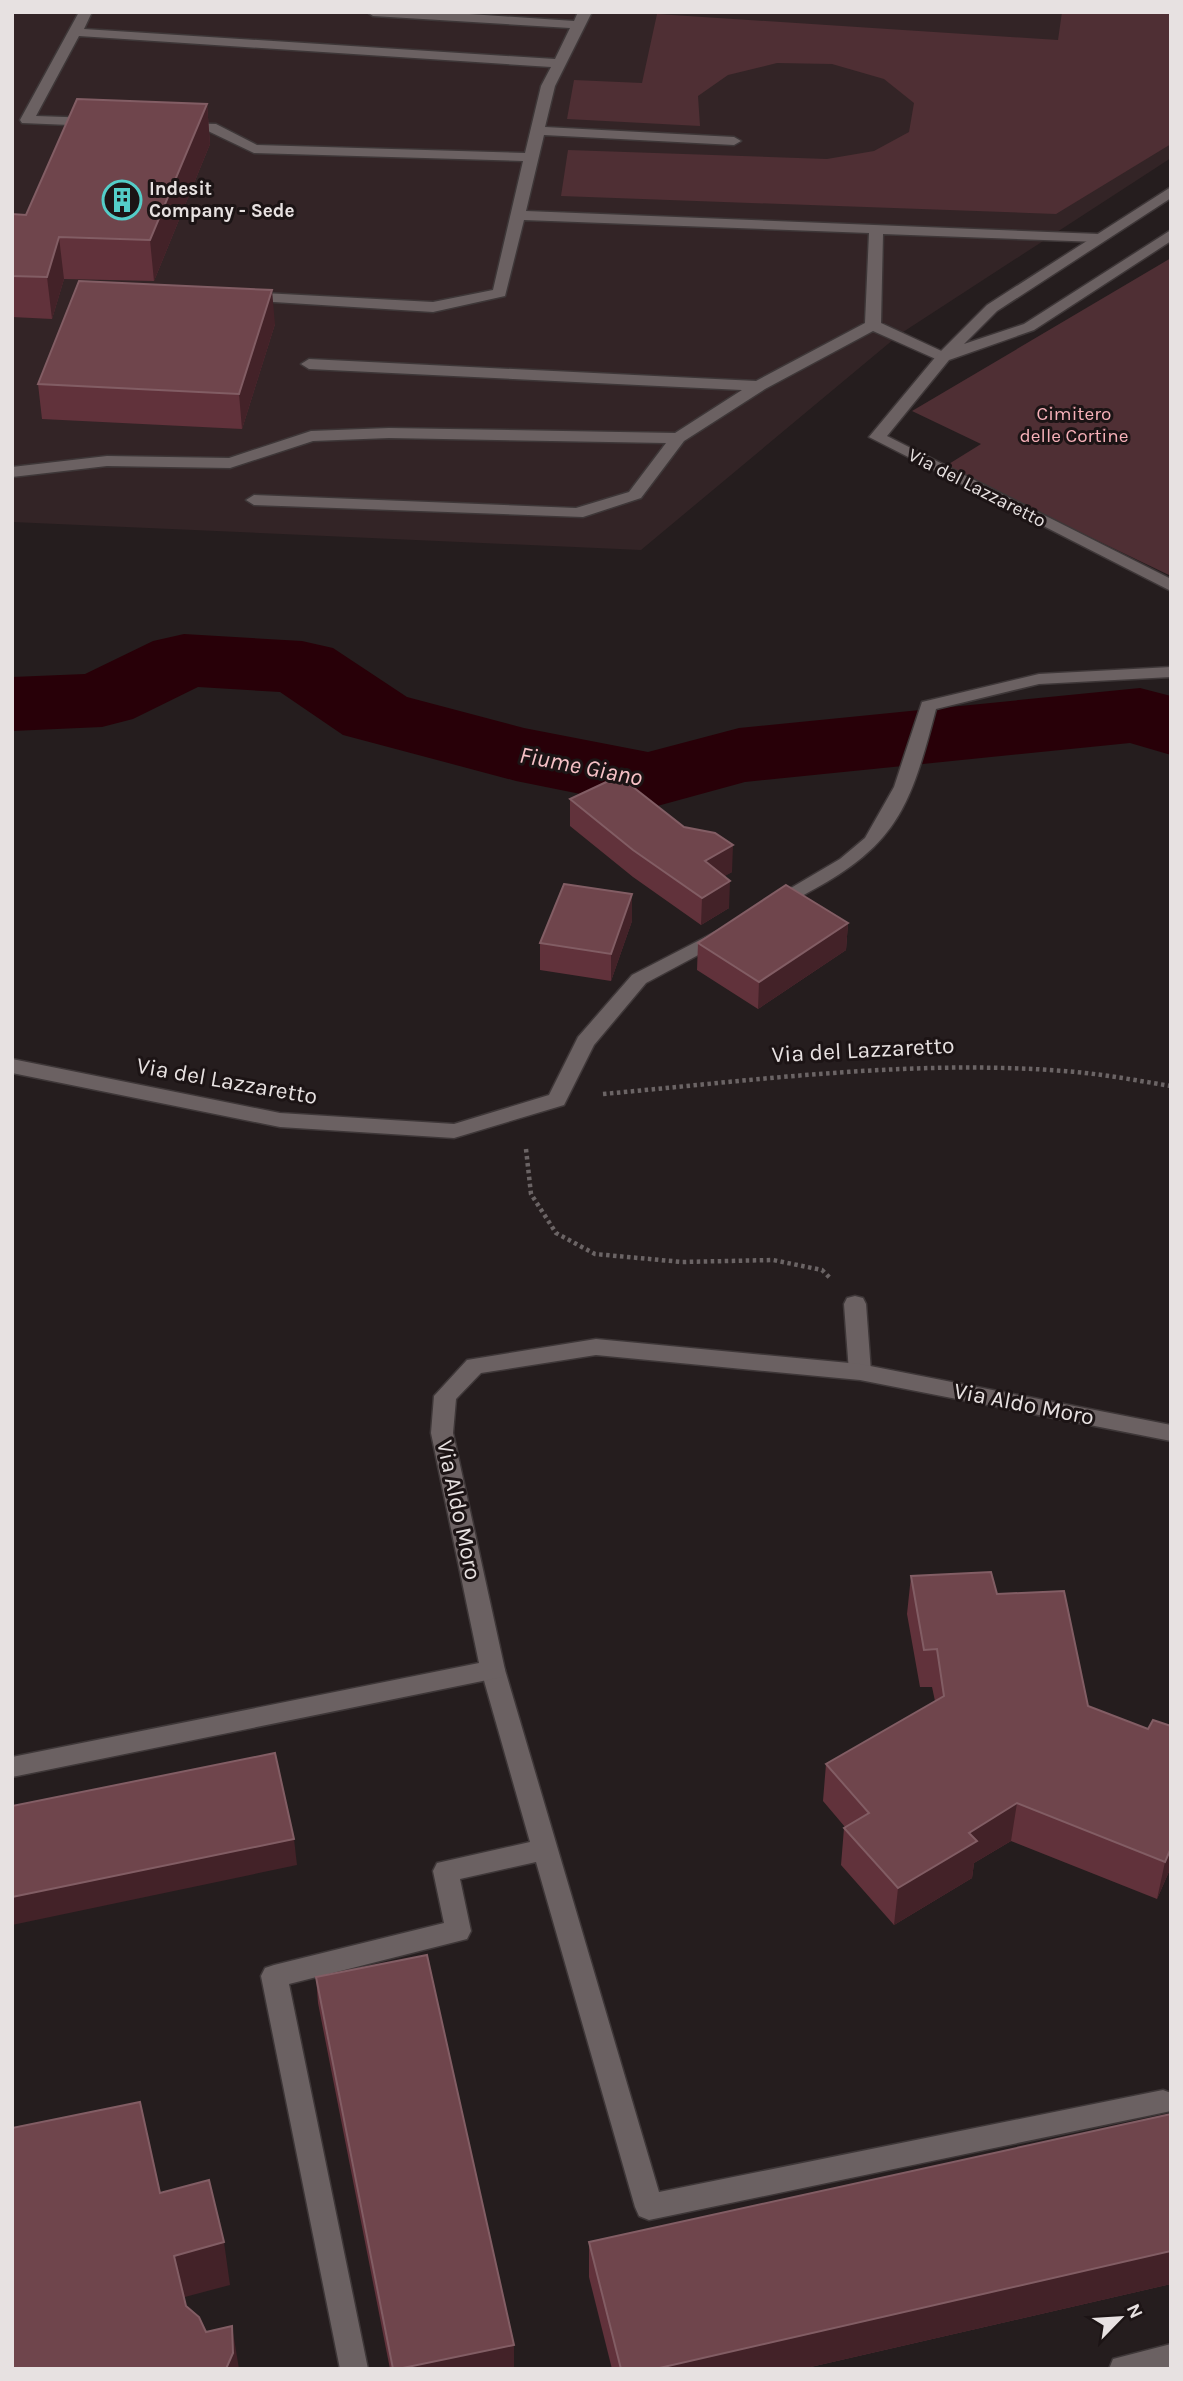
<svg xmlns="http://www.w3.org/2000/svg" width="1183" height="2381" font-family="Karla,sans-serif">
	<style>
		.built { fill: #332426 }
		.green { fill: #4f2f34 }
		.lines { fill: none; stroke-linecap: round; stroke-linejoin: round }
		.river { fill: #280008; fill-rule: evenodd }
		.lane-casing { stroke: #3e3738; stroke-width: 3 }
		.street-casing { stroke: #3e3738; stroke-width: 3 }
		.path { stroke: #6b6465; stroke-width: 4.5; stroke-dasharray: 3.5 3.5; stroke-linecap: butt }
		.lane { fill: #6b6162; fill-rule: evenodd }
		.street { fill: #6b6162; fill-rule: evenodd }
		.wall { fill: #61323b }
		.shaded-wall { fill: #432228 }
		.building { fill: #6f454c; stroke: #825d64; stroke-width: 2 }
		.labels { text-anchor: middle; dominant-baseline: central; stroke-width: 6; stroke-linejoin: round; paint-order: stroke }
		.far-poi-label { font-size: 19px; font-weight: bold; fill: #e7e1e1; stroke: #1c1415; text-anchor: start }
		.far-park-label { font-size: 19px; fill: #f7b1b9; stroke: #1c1415 }
		.far-street-label { font-size: 19px; fill: #e7e1e1; stroke: #1c1415 }
		.street-label { font-size: 23px; fill: #e7e1e1; stroke: #1c1415 }
		.water-label { font-size: 24px; font-style: italic; fill: #f7c2c7; stroke: #1c1415 }
	</style>
	<rect width="100%" height="100%" fill="#251d1e"/>
	<path class="built" d="M12 12H1171V158L900 334 641 550 12 522Z"/>
	<path class="green" d="M1062 12H1171V144L1056 214 561 196 568 150 827 159 874 151 909 132 914 103 884 79 832 64 777 63 728 75 698 96 700 126 567 119 574 80 642 83 657 14 1058 40Z
		M1171 258V576L944 467 981 444 912 411Z"/>
	<g class="lines">
		<path class="river" d="M184 634 302 641 333 648 407 697 524 728 648 752 739 728 1140 688 1171 696V755L1130 743 745 782 650 808 516 781 343 735 280 692 198 687 133 719 102 727 12 731V677L85 674 153 641Z"/>
		<defs>
			<path id="lane" d="M79 12H92L84 29 555 59 570 28 373 16 367 12H440L574 21 578 12H592L555 86 545 127 734 137 741 141 734 145 544 135 526 211 1099 234 1106 238 1099 242 883 234 881 323 948 354V360H938L873 331 765 389 684 441 641 498 583 517 254 505 246 500 254 495 576 508 629 492 666 443 389 438 313 441 230 468 107 466 12 477V467L107 456 229 458 311 431 389 428 675 433 742 390 309 369 301 364 309 359 756 381 865 323 869 233 524 220 505 296 433 312 241 300 238 297 246 292 433 302 493 290 523 161 254 153 208 131 177 129V123L216 124 257 145 525 153 541 86 551 67 79 36 36 116 94 118 101 122 94 126 22 123 20 120Z
				M855 1296 863 1298 866 1304 871 1372 868 1378H852L849 1372 844 1304 847 1298Z
				M493 1660 502 1663 505 1670 659 2192 1163 2090 1171 2093V2111L649 2220 639 2216 635 2207 536 1862 460 1879 471 1931 467 1939 289 1984 368 2369H340L261 1976 265 1968 274 1965 444 1923 433 1871 437 1863 530 1842 481 1670 484 1663Z"/>
			<path id="street" d="M1171 187V198L997 311 964 344 1024 324 1171 230V241L1034 330 949 360 887 436 1171 579V591L869 437 938 354 987 305Z
				M1171 667V677L1039 684 936 709C911 804 899 844 809 892 796 899 780 913 765 909L762 905 840 859 865 838 894 787 922 702 1039 674Z
				M723 928 730 930 733 934 730 938 646 983 594 1045 564 1105 454 1138 280 1127 12 1073V1059L280 1113 454 1124 549 1095 578 1037 632 975Z
				M596 1339 860 1364 1171 1425V1441L860 1380 596 1355 481 1373 456 1399 453 1433 505 1670 502 1677 12 1777V1757L479 1663 431 1433 434 1396 467 1360Z
				M1171 2344V2369H1109L1113 2359Z"/>
		</defs>
		<use href="#lane" class="lane-casing"/>
		<use href="#street" class="street-casing"/>
		<path class="path" d="M603 1094C759 1080 919 1058 1076 1072 1108 1075 1140 1081 1171 1086
			M526 1149 531 1194 556 1233 595 1254 682 1262 773 1260 822 1270 830 1278"/>
		<use href="#lane" class="lane"/>
		<use href="#street" class="street"/>
	</g>
	<path class="wall" d="M207 104 210 144 154 281 64 279 52 319 12 317V214L26 215Z
		M275 324 242 429 42 419 38 384Z
		M570 799 684 827 732 872 724 876 729 908 701 925 633 877 570 826Z
		M632 921 611 981 540 970V943Z
		M848 923 846 950 758 1009 697 970 698 943Z
		M911 1576 997 1594 1088 1706 1148 1729 1171 1726V1867L1157 1899 1011 1841 974 1863 972 1878 894 1925 841 1865 844 1828 845 1827 823 1801 826 1764 935 1701 932 1687H920L907 1614Z
		M316 1977 514 2369H390L318 2003Z
		M1171 2114V2284L802 2369H612L589 2277V2242Z"/>
	<path class="shaded-wall" d="M207 104 210 144 154 281 150 240Z
		M59 237 64 279 52 319 47 277Z
		M272 290 275 324 242 429 239 394Z
		M733 845 732 872 704 888 705 861Z
		M730 881 729 908 701 925 702 898Z
		M632 894V921L611 981V954Z
		M848 923 846 950 758 1009 759 982Z
		M1017 1803 1011 1841 974 1863 972 1878 894 1925 898 1888 969 1833Z
		M294 1839 297 1865 12 1925V1897Z
		M1171 1848V1867L1157 1899 1165 1862Z
		M224 2242 230 2285 181 2298 174 2256Z
		M1171 2251V2284L802 2369H655Z
		M232 2326 239 2369H226Z
		M514 2345V2369H398Z"/>
	<path class="building" d="M77 99 207 104 150 240 59 237 47 277 12 276V214L26 215Z
		M79 281 272 290 239 394 38 384Z
		M619 776 684 827 715 833 733 845 705 861 730 881 702 898 633 850 570 799Z
		M564 884 632 894 611 954 540 943Z
		M786 885 848 923 759 982 698 943Z
		M991 1572 997 1594 1064 1591 1088 1706 1148 1729 1153 1720 1171 1726V1848L1165 1862 1017 1803 969 1833 977 1841 898 1888 844 1828 869 1813 826 1764 944 1696 937 1649 924 1650 911 1576Z
		M275 1753 294 1839 12 1897V1806Z
		M427 1955 514 2345 398 2369H393L316 1977Z
		M140 2102 160 2193 209 2180 224 2242 174 2256 186 2306 199 2317 206 2332 232 2326 233 2353 226 2369H12V2128Z
		M1171 2114V2251L655 2369H621L589 2242Z"/>
	<defs>
		<symbol id="building-ring" viewBox="-11 -11 22 22"><circle r="9.5" fill="#1c1415" stroke="#54cdc8" stroke-width="1.5"/><path d="M-4-6H4V6H1V3H-1V6H-4ZM-2.5-4.3h1.7v1.8h-1.7ZM.8-4.3h1.7v1.8H.8ZM-2.5-1h1.7V.8h-1.7ZM.8-1h1.7V.8H.8Z" fill="#54cdc8"/></symbol>
	</defs>
	<g fill-rule="evenodd">
		<use href="#building-ring" x="100" y="178" width="44" height="44"/>
	</g>
	<g class="labels">
		<g class="far-poi-label">
			<text x="149" y="189">Indesit<tspan x="149" dy="22">Company - Sede</tspan></text>
		</g>
		<g class="far-park-label">
			<text x="1074" y="414">Cimitero<tspan x="1074" dy="22">delle Cortine</tspan></text>
		</g>
		<g class="far-street-label">
			<text transform="translate(977 488) rotate(27)">Via del Lazzaretto</text>
		</g>
		<g class="street-label">
			<text transform="translate(863 1050) rotate(-3)">Via del Lazzaretto</text>
			<text transform="translate(227 1081) rotate(10)">Via del Lazzaretto</text>
			<text transform="translate(1024 1404) rotate(11)">Via Aldo Moro</text>
			<text transform="translate(459 1510) rotate(78)">Via Aldo Moro</text>
		</g>
		<g class="water-label">
			<text transform="translate(581 766) rotate(11)">Fiume Giano</text>
		</g>
	</g>
	<rect width="1183" height="2381" fill="none" stroke="#e7e1e1" stroke-width="28"/>
	<g transform="translate(1120 2318) rotate(65)" stroke="#1c1415" stroke-width="5" paint-order="stroke">
	<path d="M0-5L12 26L0 18L-12 26Z" fill="#e7e1e1"/>
	<text y="-10" font-size="19" font-weight="bold" text-anchor="middle" fill="#e7e1e1">N</text>
	</g>
</svg>
